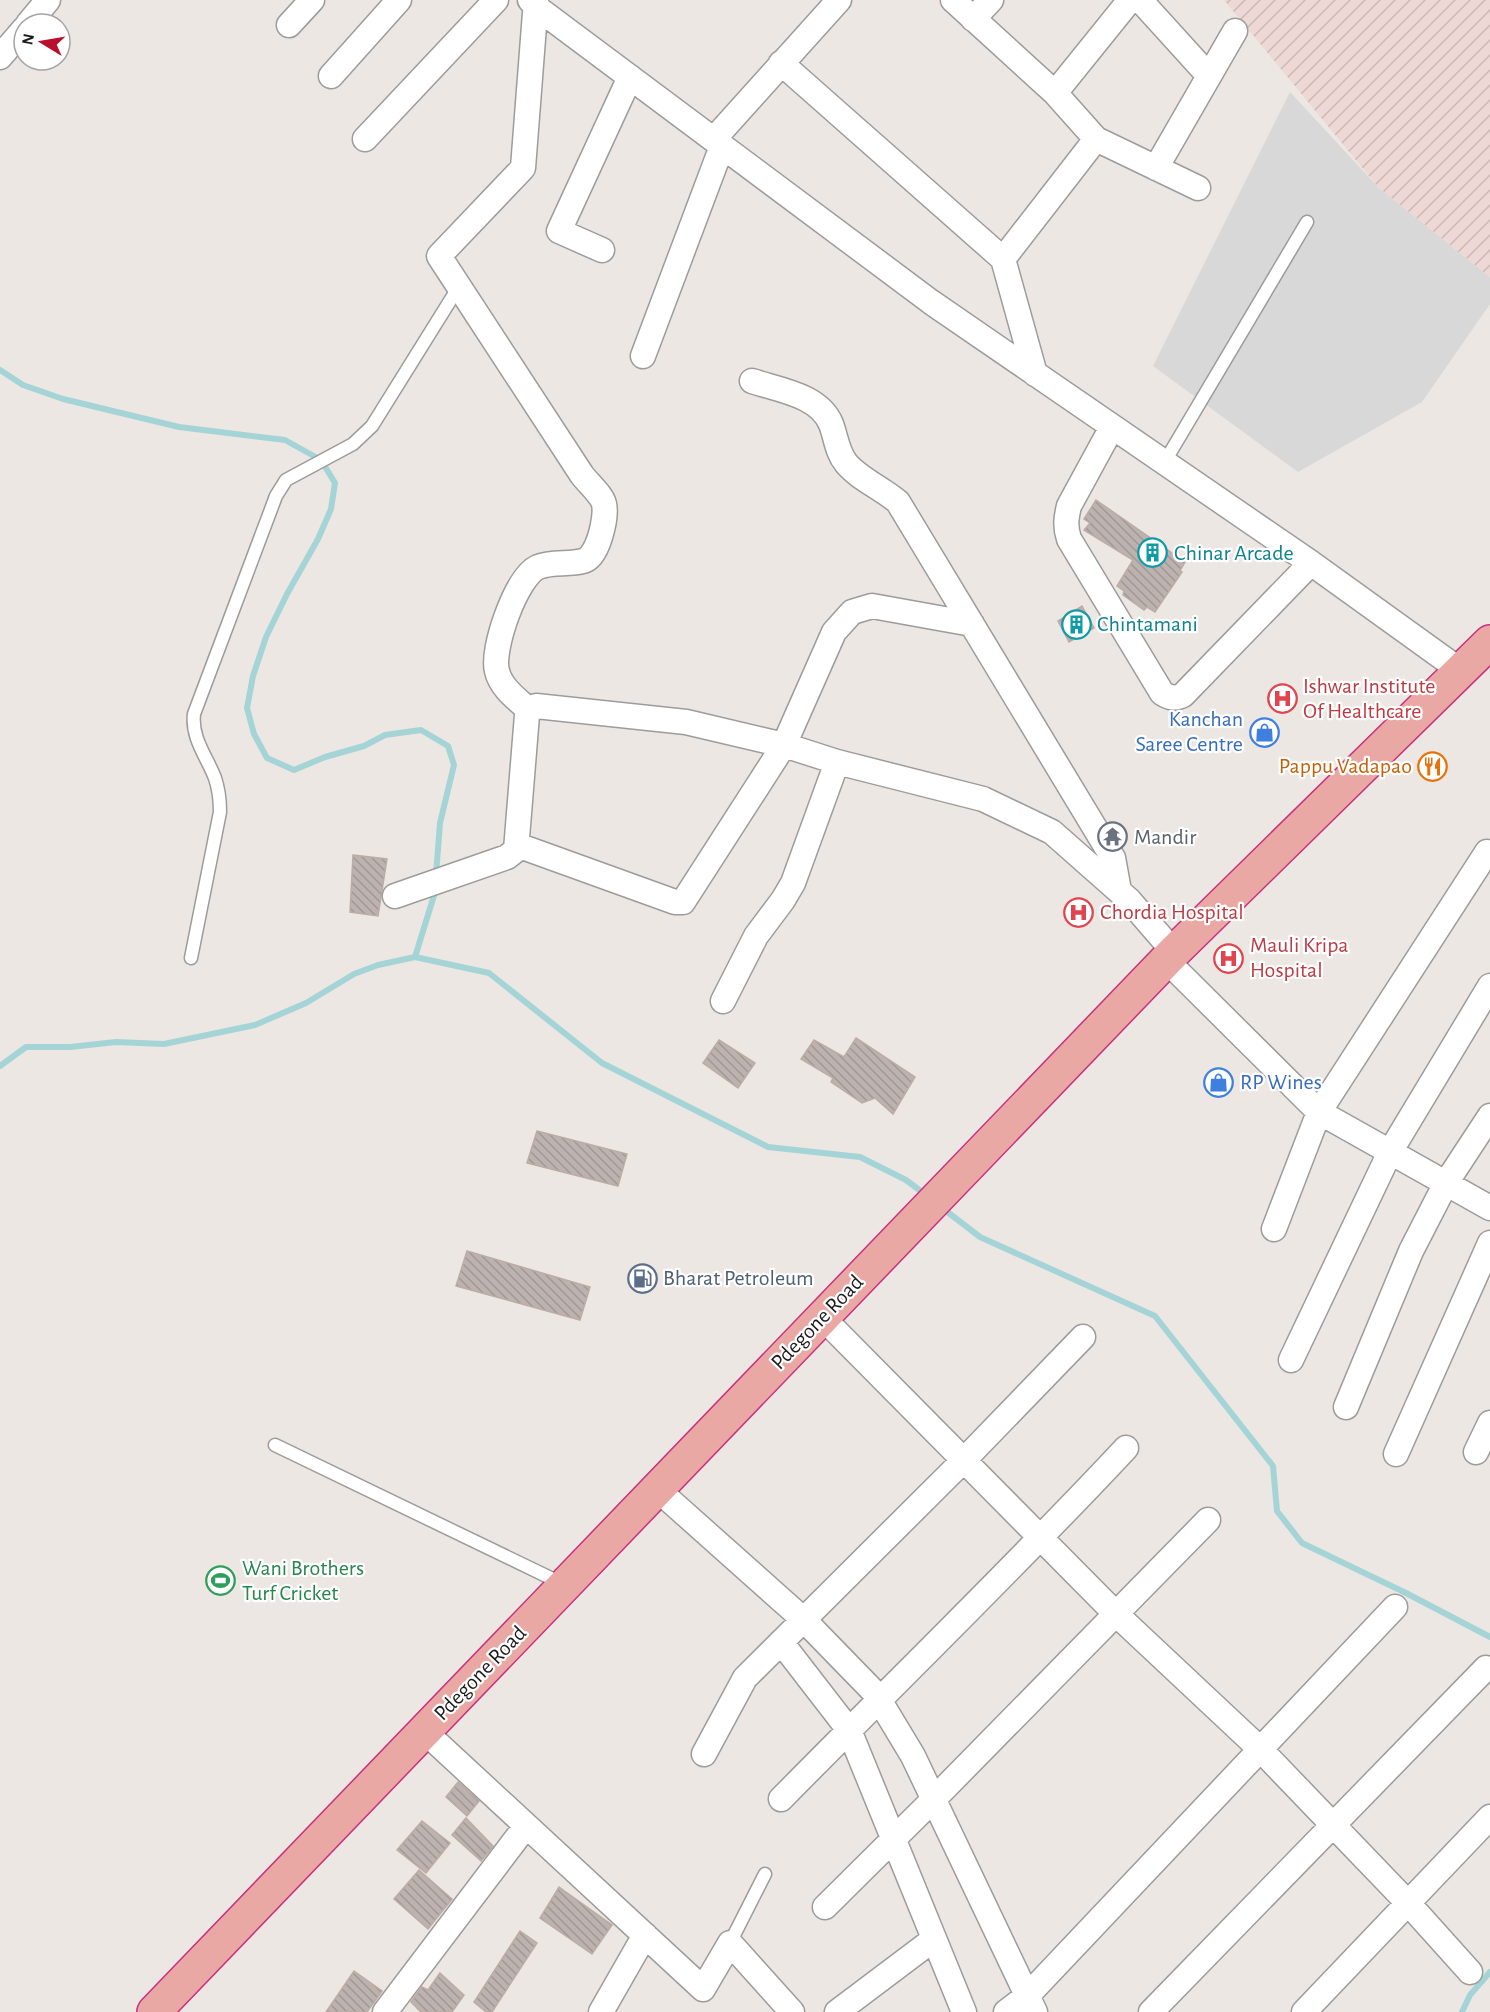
<svg xmlns="http://www.w3.org/2000/svg" width="1490" height="2012" font-family="'Alegreya Sans',sans-serif">
	<style>
		.residential { fill: #d9d8d9 }
		.military { fill: url(#military-furrows) }
		.lines { fill: none; stroke-linecap: round; stroke-linejoin: round }
		.stream { stroke: #a5d4d7; stroke-width: 6 }
		.building { fill: url(#building-back-hatch); stroke: #bdaca5; stroke-width: 1.5 }
		.service-casing { stroke: #9c9c9c; stroke-width: 15 }
		.minor-casing { stroke: #9c9c9c; stroke-width: 27 }
		.trunk-casing { stroke: #c8317f; stroke-width: 36 }
		.service { stroke: #fff; stroke-width: 12 }
		.minor { stroke: #fff; stroke-width: 24 }
		.trunk { stroke: #eaa8a5; stroke-width: 33 }
		.labels { text-anchor: middle; dominant-baseline: central; stroke-width: 4.5; stroke-linejoin: round; paint-order: stroke }
		.culture-label { font-size: 22px; fill: #0d838f; stroke: #fff; text-anchor: start }
		.health-label { font-size: 22px; fill: #be3a42; stroke: #fff; text-anchor: start }
		.shop-label { font-size: 22px; fill: #366cbe; stroke: #fff; text-anchor: end }
		.food-label { font-size: 22px; fill: #c56008; stroke: #fff; text-anchor: end }
		.worship-label { font-size: 22px; fill: #5b616d; stroke: #fff; text-anchor: start }
		.service-label { font-size: 22px; fill: #4e5e75; stroke: #fff; text-anchor: start }
		.street-label { font-size: 22px; fill: #1b1b1b; stroke: #fff }
		.leisure-label { font-size: 22px; fill: #27864d; stroke: #fff; text-anchor: start }
	</style>
	<defs>
		<pattern id="military-furrows" width="10" height="10" patternUnits="userSpaceOnUse" patternTransform="scale(1.5)"><rect width="10" height="10" fill="#edd8d5"/><path d="M-1 1l2-2M0 10L10 0M9 11l2-2" fill="none" stroke="#cbb9b6"/></pattern>
		<pattern id="building-back-hatch" width="6" height="6" patternUnits="userSpaceOnUse" patternTransform="scale(1.5)"><rect width="6" height="6" fill="#bcb2af"/><path d="M-1 5l2 2M0 0l6 6M5-1l2 2" fill="none" stroke="#a19896"/></pattern>
	</defs>
	<rect width="100%" height="100%" fill="#ece7e2"/>
	<path class="residential" d="M1290 92 1378 187 1490 277V304L1422 402 1298 472 1153 366Z"/>
	<path class="military" d="M1224 0H1490V277L1378 187Z"/>
	<g class="lines">
		<path class="stream" d="M0 370 23 385 63 399 179 427 285 440 321 460 335 483 331 509 318 539 287 594 266 637 253 676 247 708 254 734 267 758 294 770 325 757 364 746 385 735 421 730 448 746 454 765 440 823 436 875
			M415 957 436 889
			M0 1066 26 1047H70L116 1042 164 1044 255 1025 306 1003 354 974 378 965 415 957 489 973 602 1063 768 1147 860 1157 906 1180 926 1195
			M941 1207 980 1237 1155 1316 1273 1466 1277 1511 1302 1543 1406 1593 1490 1637
			M1462 2012 1470 1995 1490 1972"/>
	</g>
	<path class="building" d="M1096 500 1185 562 1180 571 1182 572 1155 612 1147 607 1144 610 1123 595 1124 591 1117 586 1133 560 1084 530 1090 523 1084 519Z
		M1082 606 1094 628 1069 642 1058 621Z
		M353 855 387 859 378 916 350 912Z
		M856 1038 915 1077 893 1114 875 1098 862 1103 831 1082 833 1078 801 1059 814 1040 844 1057Z
		M719 1040 755 1063 738 1088 703 1063Z
		M537 1131 627 1154 618 1186 527 1163Z
		M467 1251 590 1287 580 1320 456 1286Z
		M458 1782 479 1801 467 1816 446 1797Z
		M466 1818 493 1846 481 1861 452 1835Z
		M422 1821 450 1843 426 1873 397 1850Z
		M419 1870 452 1899 428 1929 394 1899Z
		M559 1887 612 1925 592 1954 540 1918Z
		M520 1931 537 1943 492 2012H486L474 2002Z
		M354 1971 382 1991 367 2012H326Z
		M440 1973 464 1995 452 2012H421L411 2002 422 1987 428 1990Z"/>
	<g class="lines">
		<defs>
			<path id="service" d="M1164 463 1307 222
				M191 958 220 812C220 800 219 790 215 778 207 757 191 738 194 714L276 496 286 480 353 444 372 426 458 288
				M275 1445 563 1584
				M730 1943 765 1874"/>
			<path id="minor" d="M530 0 536 7 931 302 1311 563 1461 671
				M953 0 1055 93
				M1140 0 1209 76
				M973 19 991 0
				M28 24 48 0
				M289 25 312 0
				M0 57 24 29
				M781 63 1003 259
				M331 76 399 0
				M365 139 496 0
				M714 139 839 0
				M1096 139 1198 188
				M1156 168 1235 31
				M602 250 559 231 630 77
				M643 356 722 146
				M1035 374 1003 259 1096 139 1055 93 1130 0
				M752 381C779 390 819 395 831 424 836 437 837 452 846 463 859 479 882 488 898 502L1113 858 1119 891
				M1112 427 1069 506C1066 518 1065 527 1069 539L1162 693C1170 698 1175 699 1183 695L1311 563
				M529 710C517 699 501 688 497 671 491 650 516 577 538 567 552 561 569 565 583 561 598 558 607 517 604 504 602 495 588 483 582 475L439 256 523 168 536 0
				M517 845 675 902H683L784 745 834 632 852 612 872 606 972 624
				M395 896 507 857 516 850 527 715 529 710 536 706 686 722 784 745 837 762 983 799 1052 832 1129 900 1174 952
				M1166 960 1319 1112 1490 1208
				M723 1001 756 936 783 900 793 883 837 762
				M1274 1229 1319 1112 1487 852 1490 854
				M822 1317 1116 1614 1260 1749 1408 1903 1470 1972
				M1291 1360 1390 1152 1490 986
				M1346 1407 1411 1251 1446 1183 1490 1116
				M1476 1452 1490 1423
				M1396 1454 1490 1243
				M657 1489 804 1620 875 1693 913 1756 1035 2012
				M781 1642 849 1730 964 2012
				M424 1731 703 1989 730 1943 792 2012
				M704 1754 745 1678 964 1460 1083 1337
				M781 1799C896 1682 1014 1568 1126 1448
				M825 1907 934 1799 1208 1520
				M385 2012 526 1826
				M601 2012 645 1935
				M837 2012 934 1939
				M1006 2012 1027 1996 1395 1607
				M1151 2012 1486 1668
				M1304 2012 1490 1817"/>
			<path id="trunk" d="M154 2012 1174 952 1490 642"/>
		</defs>
		<use href="#service" class="service-casing"/>
		<use href="#minor" class="minor-casing"/>
		<use href="#trunk" class="trunk-casing"/>
		<use href="#service" class="service"/>
		<use href="#minor" class="minor"/>
		<use href="#trunk" class="trunk"/>
	</g>
	<defs>
		<symbol id="building-ring" viewBox="-11 -11 22 22"><circle r="9.5" fill="#fff" stroke="#0f9aa8" stroke-width="1.5"/><path d="M-4-6H4V6H1V3H-1V6H-4ZM-2.5-4.3h1.7v1.8h-1.7ZM.8-4.3h1.7v1.8H.8ZM-2.5-1h1.7V.8h-1.7ZM.8-1h1.7V.8H.8Z" fill="#0f9aa8"/></symbol>
		<symbol id="hospital-ring" viewBox="-11 -11 22 22"><circle r="9.5" fill="#fff" stroke="#e0444e" stroke-width="1.5"/><path d="M-5-5h3v3.5h4V-5h3V5h-3V1.5h-4V5h-3Z" fill="#e0444e"/></symbol>
		<symbol id="shop-ring" viewBox="-11 -11 22 22"><circle r="9.5" fill="#fff" stroke="#3f7fe0" stroke-width="1.5"/><path d="M-5-2.5h2.3a2.7 3.5 0 0 1 5.4 0H5L5.5 6h-11ZM-1.5-2.5h3a1.5 2.3 0 0 0-3 0Z" fill="#3f7fe0"/></symbol>
		<symbol id="restaurant-ring" viewBox="-11 -11 22 22"><circle r="9.5" fill="#fff" stroke="#e8710a" stroke-width="1.5"/><path d="M-5-6h1v4h1v-4h1v4h1v-4h1v5L-1.5 .5V6h-2V.5L-5-1ZM5-6V6H3V1.5H1.5Q1.5-4 5-6Z" fill="#e8710a"/></symbol>
		<symbol id="temple-ring" viewBox="-11 -11 22 22"><circle r="9.5" fill="#fff" stroke="#6b7280" stroke-width="1.5"/><path d="M0-6L5-2H3V0L6.5 2.5H4V6H1.5V3h-3V6H-4V2.5H-6.5L-3 0V-2H-5Z" fill="#6b7280"/></symbol>
		<symbol id="fuel-ring" viewBox="-11 -11 22 22"><circle r="9.5" fill="#fff" stroke="#5c6f8a" stroke-width="1.5"/><path d="M-5.5-6h7V0h2V4h1.3V-2.5L3-4.5l.8-.8L6-3V5H2.5V1h-1V6h-7ZM-4.2-4.7v3.2H.2V-4.7Z" fill="#5c6f8a"/></symbol>
		<symbol id="stadium-ring" viewBox="-11 -11 22 22"><circle r="9.5" fill="#fff" stroke="#2e9e5b" stroke-width="1.5"/><path d="M0-5a6.5 5 0 1 0 0 10a6.5 5 0 1 0 0-10ZM-3.5-1.8h7v3.6h-7Z" fill="#2e9e5b"/></symbol>
	</defs>
	<g fill-rule="evenodd">
		<use href="#building-ring" x="1136" y="536" width="33" height="33"/>
		<use href="#building-ring" x="1060" y="608" width="33" height="33"/>
		<use href="#hospital-ring" x="1266" y="682" width="33" height="33"/>
		<use href="#shop-ring" x="1248" y="716" width="33" height="33"/>
		<use href="#restaurant-ring" x="1416" y="750" width="33" height="33"/>
		<use href="#temple-ring" x="1096" y="820" width="33" height="33"/>
		<use href="#hospital-ring" x="1062" y="896" width="33" height="33"/>
		<use href="#hospital-ring" x="1212" y="942" width="33" height="33"/>
		<use href="#shop-ring" x="1202" y="1066" width="33" height="33"/>
		<use href="#fuel-ring" x="626" y="1262" width="33" height="33"/>
		<use href="#stadium-ring" x="204" y="1564" width="33" height="33"/>
	</g>
	<g class="labels">
		<g class="culture-label">
			<text x="1174" y="553">Chinar Arcade</text>
			<text x="1097" y="624">Chintamani</text>
		</g>
		<g class="health-label">
			<text x="1303" y="686">Ishwar Institute<tspan x="1303" dy="25">Of Healthcare</tspan></text>
			<text x="1100" y="912">Chordia Hospital</text>
			<text x="1250" y="945">Mauli Kripa<tspan x="1250" dy="25">Hospital</tspan></text>
		</g>
		<g class="shop-label">
			<text x="1243" y="719">Kanchan<tspan x="1243" dy="25">Saree Centre</tspan></text>
			<text x="1240" y="1082" text-anchor="start">RP Wines</text>
		</g>
		<g class="food-label">
			<text x="1412" y="766">Pappu Vadapao</text>
		</g>
		<g class="worship-label">
			<text x="1134" y="837">Mandir</text>
		</g>
		<g class="service-label">
			<text x="663" y="1278">Bharat Petroleum</text>
		</g>
		<g class="street-label">
			<text transform="translate(817 1322) rotate(-46)">Pdegone Road</text>
			<text transform="translate(480 1673) rotate(-46)">Pdegone Road</text>
		</g>
		<g class="leisure-label">
			<text x="242" y="1568">Wani Brothers<tspan x="242" dy="25">Turf Cricket</tspan></text>
		</g>
	</g>
	<g transform="translate(42 42) rotate(281)"><circle r="28" fill="#ffffff" stroke="#a4a4a4" stroke-width="1.5"/>
	<path d="M0-4.5L10 22L0 15L-10 22Z" fill="#b80f2c"/>
	<text y="-9" font-size="16" font-weight="bold" text-anchor="middle" fill="#1b1b1b">N</text>
	</g>
</svg>
